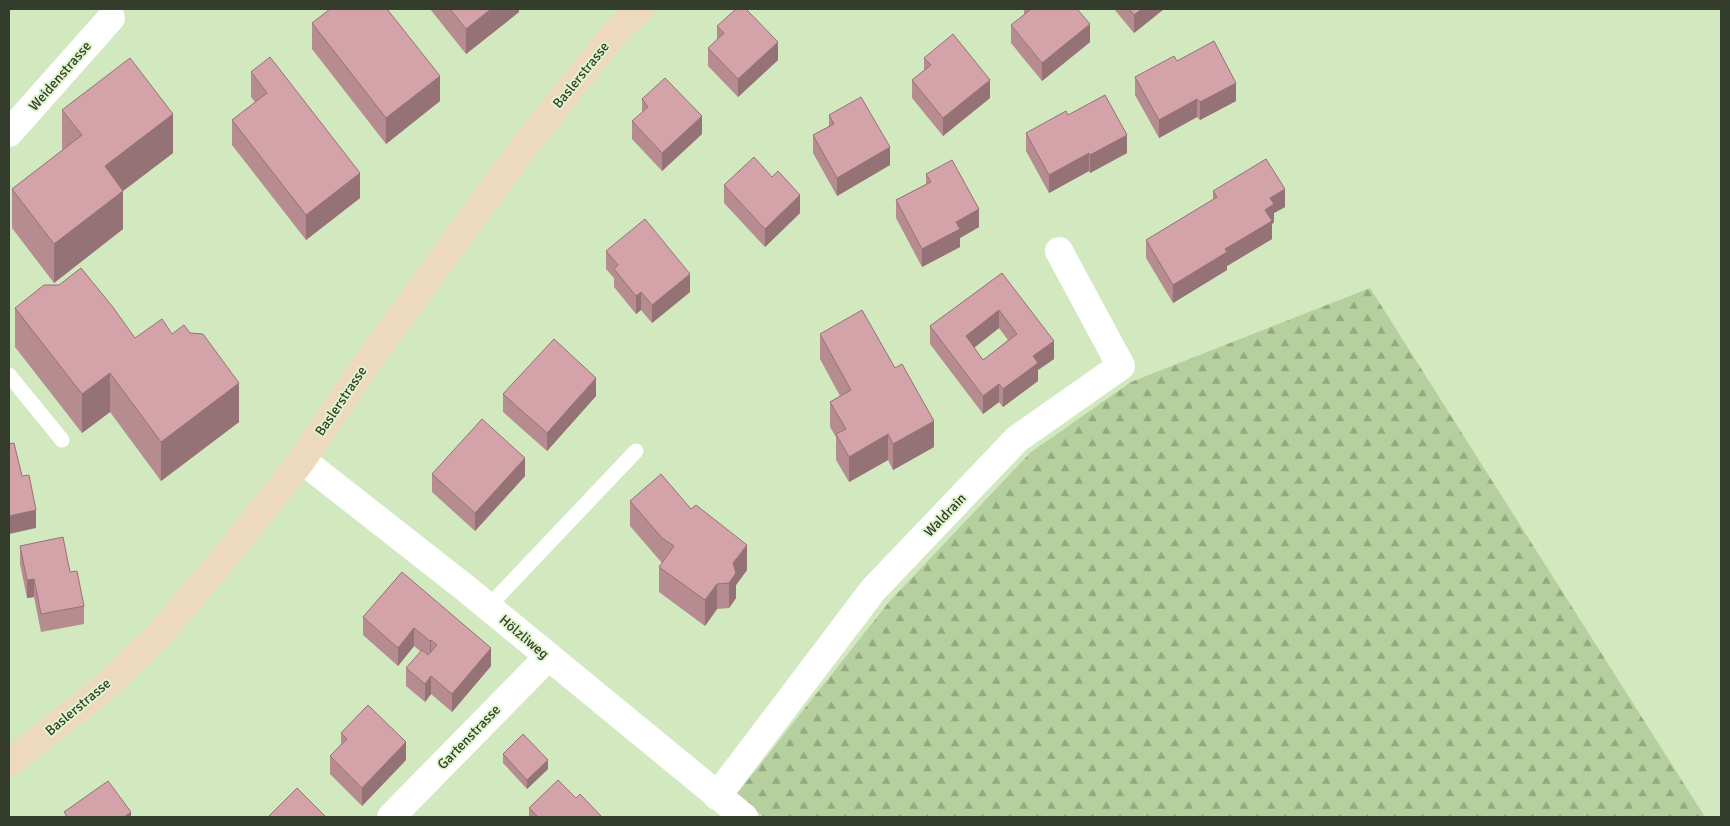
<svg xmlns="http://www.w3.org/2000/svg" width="1730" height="826" font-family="Signika,sans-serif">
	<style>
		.forest { fill: url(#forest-firs) }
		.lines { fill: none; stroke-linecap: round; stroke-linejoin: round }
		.lane { stroke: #fff; stroke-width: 15 }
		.street { stroke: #fff; stroke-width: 28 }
		.secondary { stroke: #edd9bd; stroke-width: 28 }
		.wall { fill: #b68c91; fill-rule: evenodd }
		.shaded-wall { fill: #947276 }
		.building { fill: #d4a3a9; stroke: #947276; fill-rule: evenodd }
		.labels { text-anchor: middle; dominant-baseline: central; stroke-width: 4; stroke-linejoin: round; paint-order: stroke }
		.street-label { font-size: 14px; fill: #343c2c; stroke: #dff5cc }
	</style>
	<defs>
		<pattern id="forest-firs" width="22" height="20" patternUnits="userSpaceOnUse" patternTransform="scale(1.25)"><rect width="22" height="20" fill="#b5cf9e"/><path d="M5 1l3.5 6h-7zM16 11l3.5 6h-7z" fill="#94a981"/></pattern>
	</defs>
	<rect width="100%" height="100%" fill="#d2e8bf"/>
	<path class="forest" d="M1370 288 1705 817H764L736 795 889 602 1030 453 1131 382Z"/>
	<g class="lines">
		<path class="lane" d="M9 375 62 440
			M488 607 636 451"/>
		<path class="street" d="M9 133 111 18
			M302 460 464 587 744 817
			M717 796 873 590 1017 439 1121 366 1059 251
			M391 817 548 657"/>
		<path class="secondary" d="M9 763 99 692 157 637 231 550 302 460 370 359 522 149 618 29 640 9"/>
	</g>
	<path class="wall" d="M430 9H519V12L466 54Z
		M1024 9H1077L1090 42 1042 81 1011 43V25L1024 15Z
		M1114 9H1164L1134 33Z
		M312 23 440 101 386 144 312 49Z
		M717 26 778 60 738 97 708 66V48L717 40Z
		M924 58 990 98 943 136 912 98V80L924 70Z
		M1177 61 1236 101 1200 120 1197 117 1159 138 1135 95V77Z
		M251 72 360 198 306 240 232 145V120L255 102 251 97Z
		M642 99 702 134 662 171 632 139V121L642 113Z
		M62 110 173 153 123 191V229L54 283 12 228V189L63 150 62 149Z
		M829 115 890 165 837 196 813 153V135L829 126Z
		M1068 115 1127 153 1090 173 1089 171 1049 193 1026 151V133Z
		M926 174 979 227 960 238V247L922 267 896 218V200L926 184Z
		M772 177 800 213 765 247 724 203V185Z
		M1213 191 1285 207 1274 213V222L1272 224V239L1227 266V270L1173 303 1146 258V240L1213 200Z
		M606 251 690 292 652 323 641 310 636 314 614 287V278L606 269Z
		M1002 273 1054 359 1038 370V381L1003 407 999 402 983 414 930 344V326ZM999 328 1008 340 983 360 974 348Z
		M15 308 135 338 172 334 239 422 161 481 110 412 82 433 15 347Z
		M820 334 934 447 893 470 888 460 849 482 836 460V437L830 427V402L840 396 820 359Z
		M503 394 596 396 547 451 503 412Z
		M432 474 525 476 475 531 432 492Z
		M630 501 691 509 747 570 736 585V598L729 608 717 609 705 626 659 592V567L662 563 630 526Z
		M20 546 70 572 84 606V624L41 632 34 597 27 598 20 564Z
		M402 572 491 666 452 712 431 694 425 702 406 686V668L421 652 414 646 398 666 363 635V617Z
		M341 733 406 760 362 806 330 774V756L341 744Z
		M503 754 548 769 527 789 503 763Z
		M576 798 602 817H529V808Z"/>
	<path class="shaded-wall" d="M491 9H519V12L466 54V29Z
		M1142 9H1164L1134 33V15Z
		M1090 24V42L1042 81V63Z
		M778 42V60L738 97V79Z
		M440 76V101L386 144V118Z
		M990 80V98L943 136V118Z
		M1236 83V101L1200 120V102Z
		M1197 99V117L1159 138V120Z
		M173 114V153L123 191V229L54 283V244L105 166Z
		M702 116V134L662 171V153Z
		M1127 135V153L1090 173V155Z
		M890 147V165L837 196V178Z
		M1089 153V171L1049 193V175Z
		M360 173V198L306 240V215Z
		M1285 189V207L1274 213V222L1272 224V239L1227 266V270L1173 303V285L1225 249 1265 210 1270 198Z
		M800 195V213L765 247V229Z
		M979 209V227L960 238V247L922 267V249L956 222Z
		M690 274V292L652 323V305Z
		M641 292V310L636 314V296Z
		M999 310V328L966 354V336Z
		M1054 341V359L1038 370V381L1003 407V389L1033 356Z
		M110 373V412L82 433V394Z
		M596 378V396L547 451V433Z
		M239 383V422L161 481V442Z
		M999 384V402L983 414V396Z
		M934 421V447L893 470V444Z
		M888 434V460L849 482V457Z
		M525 458V476L475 531V513Z
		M36 510V528L9 534V516Z
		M747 545V570L736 585V598L729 608V583L733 563Z
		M34 579V597L27 598V580Z
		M717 584V609L705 626V600Z
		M414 628V646L398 666V648Z
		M431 640V658L430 659V641Z
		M491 648V666L452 712V694Z
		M431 676V694L425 702V684Z
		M406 742V760L362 806V788Z
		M548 760V769L527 789V780Z
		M131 812V817H124Z"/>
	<path class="building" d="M330 9H387L440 76 386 118 312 23Z
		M450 9H491L466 29Z
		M736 9H746L778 42 738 79 708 48 724 33 717 26Z
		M1029 9H1077L1090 24 1042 63 1011 25 1030 10Z
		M1129 9H1142L1134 15Z
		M953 34 990 80 943 118 912 80 931 65 924 58Z
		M1214 41 1236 83 1200 102 1197 99 1159 120 1135 77 1174 56 1177 61Z
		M270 57 360 173 306 215 232 120 267 93 251 72Z
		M130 58 173 114 105 166 123 191 54 244 12 189 82 135 62 110Z
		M665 78 702 116 662 153 632 121 648 107 642 99Z
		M1105 95 1127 135 1090 155 1089 153 1049 175 1026 133 1066 111 1068 115Z
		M861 97 890 147 837 178 813 135 834 124 829 115Z
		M754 157 772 177 778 171 800 195 765 229 724 185Z
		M1266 159 1285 189 1270 198 1274 204 1265 210 1272 221 1225 249 1227 252 1173 285 1146 240 1217 197 1213 191Z
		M952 160 979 209 956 222 960 229 922 249 896 200 931 182 926 174Z
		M645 219 690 274 652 305 641 292 636 296 614 269 618 265 606 251Z
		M81 268 112 306 135 338 162 319 172 334 184 325 190 333 203 334 239 383 161 442 110 373 82 394 15 308 44 285H59Z
		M1002 273 1054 341 1033 356 1038 363 1003 389 999 384 983 396 930 326ZM999 310 1017 334 983 360 966 336Z
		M862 310 895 368 902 364 934 421 893 444 888 434 849 457 836 434 846 429 830 402 851 390 820 334Z
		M554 339 596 378 547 433 503 394Z
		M482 419 525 458 475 513 432 474Z
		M14 443 22 476 29 475 36 510 9 516V444Z
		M661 474 691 509 696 505 747 545 733 563 736 573 729 583 717 584 705 600 659 567 674 546 662 538 630 501Z
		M63 537 70 572 77 571 84 606 41 614 34 579 27 580 20 546Z
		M402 572 491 648 452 694 431 676 425 684 406 668 422 650 428 655 437 645 431 640 430 641 414 628 398 648 363 617Z
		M368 705 406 742 362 788 330 756 347 739 341 733Z
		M523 734 548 760 527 780 503 754Z
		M558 780 576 798 580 794 602 817H538L529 808Z
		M108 781 131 812 124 817H67L64 812Z
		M297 788 326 817H268Z"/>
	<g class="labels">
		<g class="street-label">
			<text transform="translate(581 75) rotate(-51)">Baslerstrasse</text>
			<text transform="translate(60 76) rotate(-49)">Weidenstrasse</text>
			<text transform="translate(341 401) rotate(-56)">Baslerstrasse</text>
			<text transform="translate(945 515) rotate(-46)">Waldrain</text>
			<text transform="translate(524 637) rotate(40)">Hölzliweg</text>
			<text transform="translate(78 707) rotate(-40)">Baslerstrasse</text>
			<text transform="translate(469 737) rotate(-46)">Gartenstrasse</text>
		</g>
	</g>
	<rect width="1730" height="826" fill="none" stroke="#343c2c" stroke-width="20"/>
</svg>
